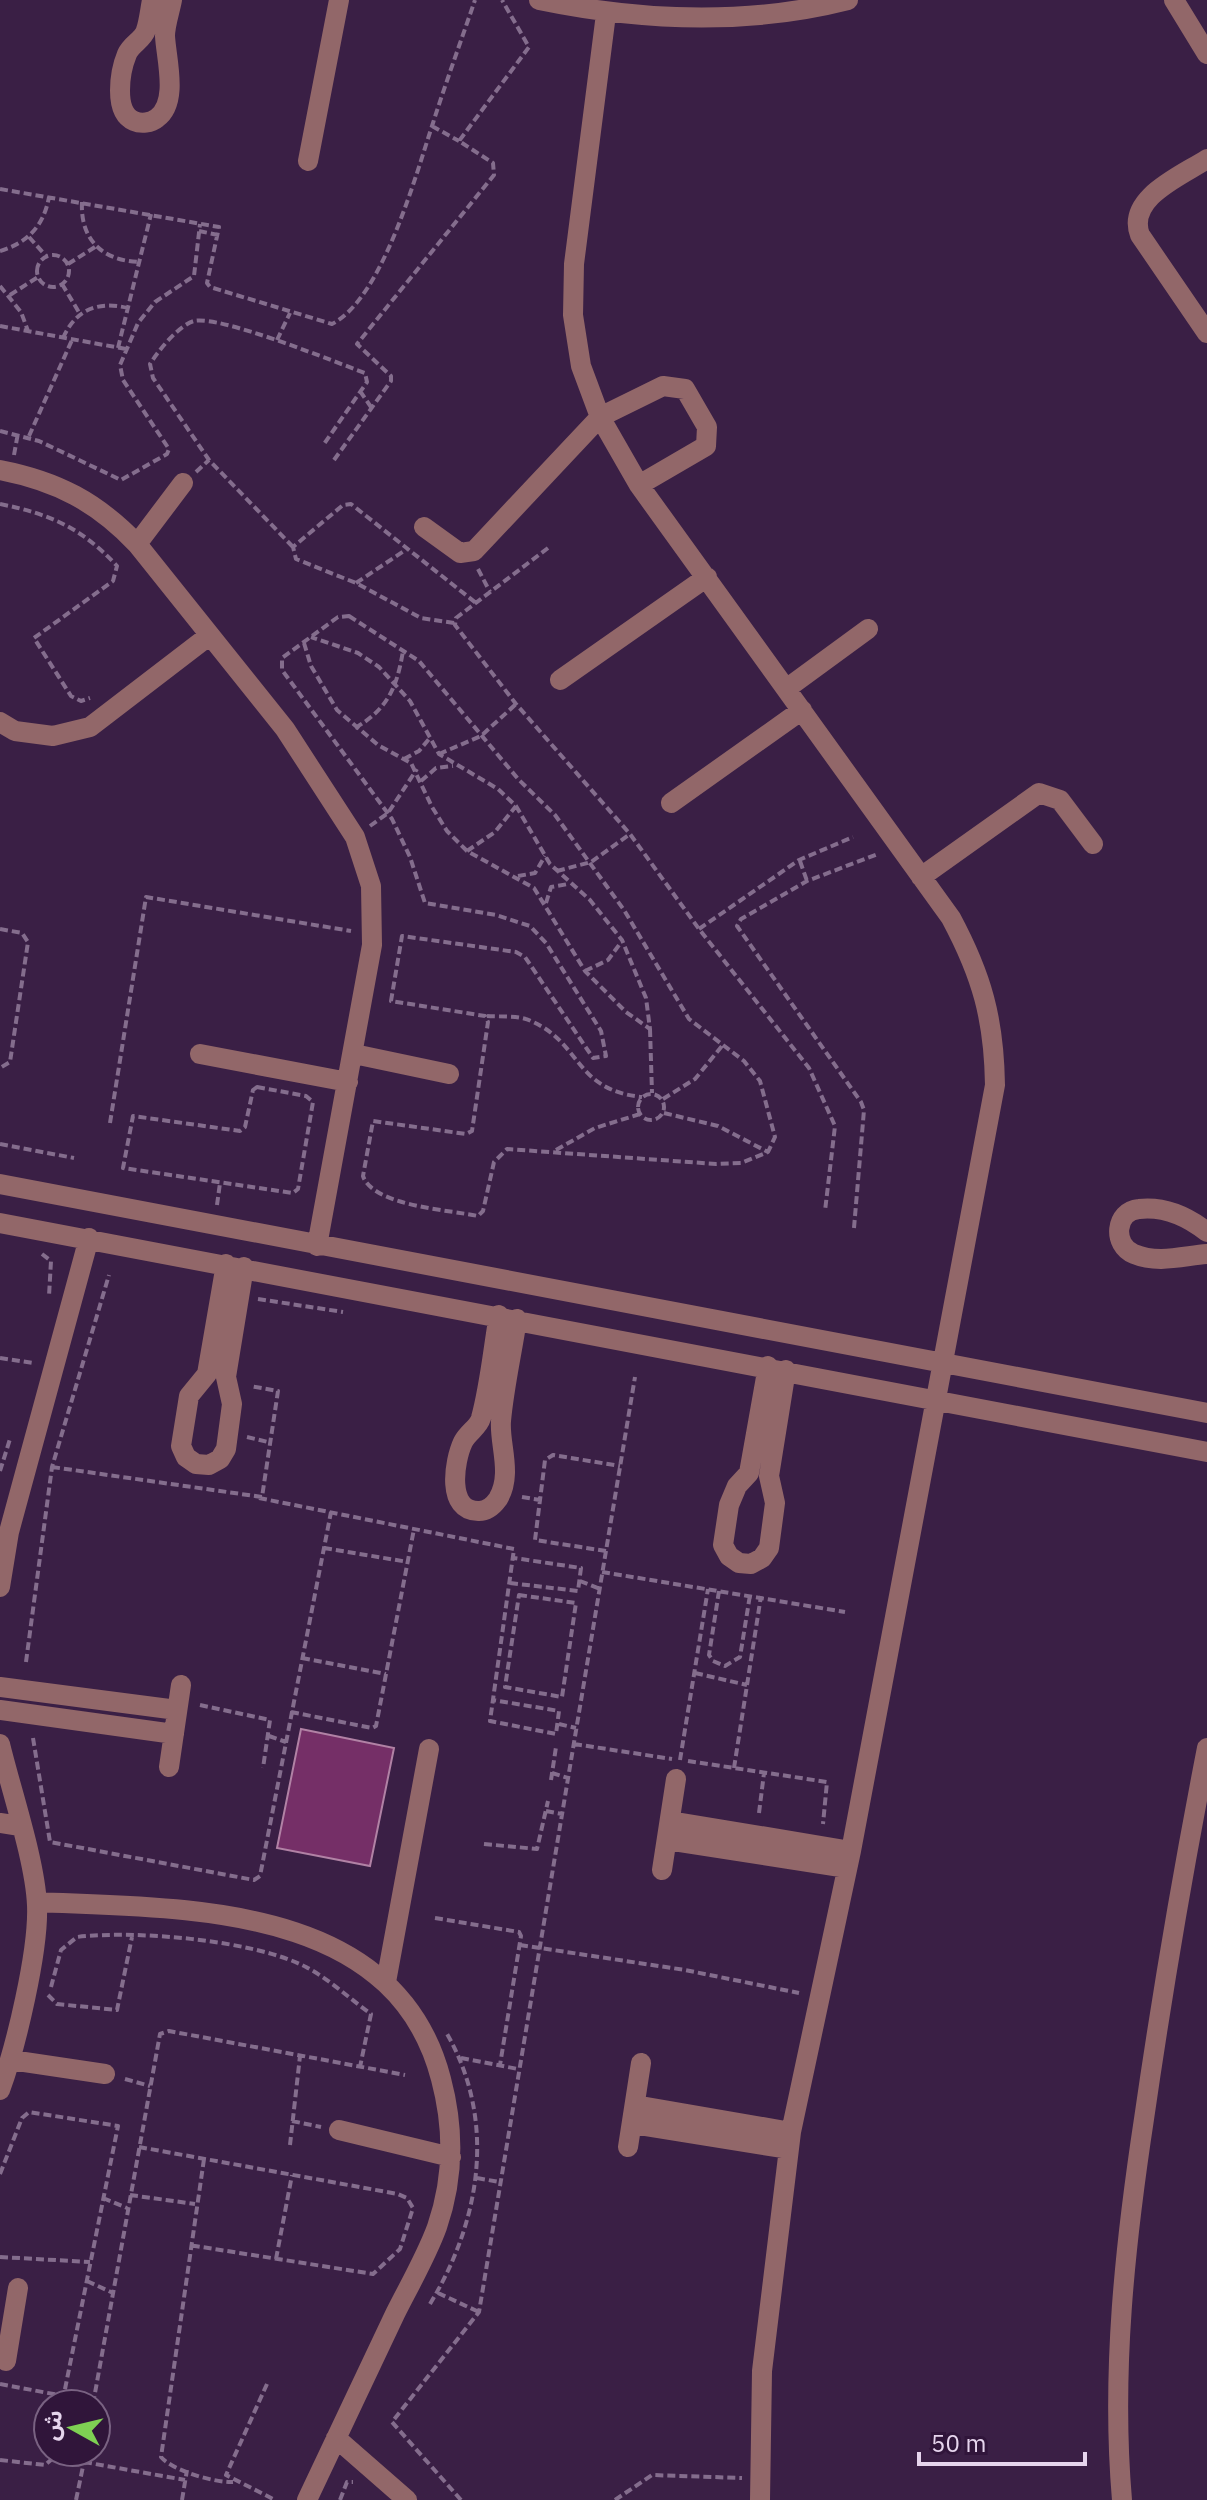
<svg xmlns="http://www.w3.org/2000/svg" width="1207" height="2500" font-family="'IBM Plex Sans','Noto Sans Arabic',sans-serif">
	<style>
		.building { fill: #752f67; stroke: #b182a5; stroke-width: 2 }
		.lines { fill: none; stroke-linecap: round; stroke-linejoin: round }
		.path { stroke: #846d8d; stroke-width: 4; stroke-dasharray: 8 4; stroke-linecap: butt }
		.minor { stroke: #926769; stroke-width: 20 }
	</style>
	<rect width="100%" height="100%" fill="#3a1f45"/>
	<path class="building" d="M301 1729 394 1748 370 1866 277 1848Z"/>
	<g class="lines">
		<path class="path" d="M432 126 459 141
			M0 189 219 227 207 283 210 287 332 324C383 298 416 174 433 123 446 82 461 41 475 0
			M82 202C80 240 103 261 140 262
			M199 231 218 235
			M29 237 46 256
			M0 251C28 243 44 225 49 197
			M37 271a16 16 0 1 1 32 0a16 16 0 1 1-32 0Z
			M68 264 95 247
			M62 284 80 314
			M0 286 21 312 28 331
			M10 295 38 277
			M0 326 126 349
			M63 338C76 309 98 301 128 308
			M277 340 290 313
			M118 348 151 214
			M360 391 371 407
			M0 431 39 441 121 480 167 454 169 449 123 380 120 365 138 323 155 302 194 276 200 224
			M29 436 72 340
			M14 455 18 433
			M334 460 391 381V376L357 344 494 175 493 163 459 141 529 47 502 0
			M196 472 209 460
			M0 504C50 514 82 528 117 566L113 581 34 638 71 696 81 701 90 698
			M293 547 209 460 153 378 150 364C158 351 179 325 194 321 220 315 335 362 365 373L367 382 324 444
			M548 548 456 618 455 625 516 704 630 834 699 929 809 1068 835 1126 825 1211
			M478 569 490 592
			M356 583 407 549
			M349 616 419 661 519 780 555 815 624 910 689 1019 744 1061 760 1081 775 1137 768 1152 741 1163 716 1164 507 1149 494 1162 483 1211 478 1216C450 1210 373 1206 363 1176L373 1121 466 1134 472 1131 488 1022 485 1016 391 1001 402 936 516 952 525 957 593 1058 606 1056 601 1031 546 943 530 926 496 915 425 903 410 857 392 819 282 670V658L338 617Z
			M454 623 421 618 356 583 296 559 293 547 343 505 351 504 476 603
			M304 643 311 666 337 710 378 745 411 763 432 807 447 831 467 851 534 888 585 971 626 1012 650 1029 646 998 622 940 590 900 550 864 516 806 498 789 439 754 410 701 379 667 358 653 311 637
			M355 728C388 709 397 687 403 651
			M439 754 481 736 516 704
			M404 759 419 751 429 739
			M421 781 436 768 453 766
			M370 826 388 813 417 769
			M467 851 495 832 516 806
			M800 861 807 881
			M557 871 591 862 630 834
			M518 876 535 873 545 856
			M546 903 551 887 568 884
			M0 929 22 933 28 942 10 1062 0 1068
			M699 929 799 860 853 837
			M585 971 608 960 622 941
			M487 1016C500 1017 519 1015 531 1021 582 1043 574 1090 642 1097
			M650 1029 652 1093
			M257 1087 306 1096 313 1102 298 1189 293 1193 123 1168 133 1116 240 1131 245 1127 253 1090Z
			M638 1107a13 13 0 1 1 26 0a13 13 0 1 1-26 0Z
			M663 1099 695 1079 722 1046
			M664 1113 718 1126 768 1152
			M110 1123 146 897 351 931
			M0 1144 74 1158
			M556 1150 595 1128 640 1114
			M217 1205 220 1183
			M854 1228 864 1110 861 1102 737 926 741 919 807 881 878 854
			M42 1254 51 1261 49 1296
			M258 1299 343 1312
			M0 1358 33 1363
			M247 1437 272 1443
			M52 1467 262 1497 278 1391 250 1386
			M0 1471 10 1439
			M522 1497 540 1500
			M259 1498 514 1549 490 1721 556 1734 559 1711 493 1700
			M324 1548 408 1562
			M606 1551 535 1540 545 1460 553 1455 620 1466
			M602 1572 845 1612
			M580 1581 600 1589
			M510 1583 578 1591 581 1568 514 1558
			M719 1591 709 1655 713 1661 725 1666 740 1657 750 1595
			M519 1595 576 1603 562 1697 505 1687Z
			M302 1658 386 1674
			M26 1662 52 1467 109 1275
			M695 1673 747 1685
			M200 1705 270 1720 263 1768
			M291 1712 372 1728 376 1726 414 1529
			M559 1724 576 1728
			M269 1736 286 1742
			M33 1738 50 1842 254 1880 260 1876 331 1512
			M574 1744 672 1759
			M680 1760 708 1589
			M688 1761 827 1782 823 1824
			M734 1768 761 1596
			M552 1773 568 1778
			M551 1780 556 1747
			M546 1811 562 1814
			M759 1813 764 1773
			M484 1844 537 1849 548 1801
			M435 1918 519 1932 521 1936 500 2065
			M520 1945 685 1970 799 1993
			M51 1987 61 1950 77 1937C136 1930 254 1940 306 1967 329 1979 350 1999 371 2014L360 2067
			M48 1995 57 2004 117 2010 132 1937
			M461 2058 518 2069
			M125 2079 150 2086
			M292 2121 321 2127
			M290 2145 300 2056
			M139 2147 398 2194 407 2198 413 2208 400 2249 373 2274 189 2245
			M204 2159 161 2457C173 2471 216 2483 233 2482
			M0 2174 22 2118 29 2112 118 2126 62 2404
			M477 2178 499 2182
			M130 2195 195 2204
			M103 2198 127 2208
			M0 2257 90 2262
			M276 2259 292 2175
			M87 2281 113 2293
			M438 2293 479 2312
			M430 2304C481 2220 497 2120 446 2032
			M0 2384 64 2396 86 2404
			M267 2384 226 2475 275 2500
			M93 2404 160 2034 169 2031 405 2075
			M0 2460 45 2465 52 2459 54 2452
			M84 2462 185 2480
			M76 2500 86 2452
			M182 2500 187 2470
			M340 2500 347 2482H353
			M461 2500 392 2422 479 2312 635 1377
			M615 2500 652 2475 742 2478"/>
		<path class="minor" d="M152 0C150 10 149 21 146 30 143 40 131 44 127 54 120 71 113 112 134 121 141 124 151 123 157 118 179 102 166 58 165 36 165 25 170 11 172 0
			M539 0C641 21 746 26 848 0
			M1174 0 1207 54
			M606 14 574 264 573 315 581 366 600 417 639 485 951 918C982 976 994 1019 995 1085L851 1851 791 2132 762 2371 760 2500
			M1207 159C1181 176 1126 198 1140 235L1207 333
			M308 161 339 0
			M0 470C57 481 97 502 137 544L285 729 355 837 371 886 372 945 317 1246
			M424 527 460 553 474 551 600 417 663 386 685 389 707 427 706 446 639 485
			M137 544 183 483
			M560 680 707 577
			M786 689 868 629
			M0 722 15 731 53 736 90 727 210 635
			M671 803 802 710
			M921 877 1039 793 1060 800 1093 844
			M200 1054 348 1082
			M354 1054 449 1074
			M0 1184 1207 1413
			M0 1223 1207 1452
			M1207 1232C1188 1217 1166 1206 1139 1209 1115 1211 1112 1245 1134 1254 1158 1264 1183 1256 1207 1254
			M226 1264 207 1374 189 1396 181 1446 186 1457 196 1464 209 1465 220 1459 226 1449 232 1404 226 1377 244 1267
			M499 1315C493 1349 490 1385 481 1418 478 1428 468 1432 463 1442 454 1461 446 1512 479 1511 487 1511 493 1506 498 1499 513 1474 499 1444 501 1421 504 1387 512 1353 517 1319
			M768 1366 749 1473 737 1486 729 1505 723 1545 729 1556 739 1563 751 1564 762 1558 769 1548 775 1503 769 1476 786 1370
			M0 1587 9 1532 89 1238
			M0 1687 177 1710
			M0 1710 174 1734
			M0 1744C11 1790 35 1860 37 1905 39 1950 16 2047 0 2090
			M169 1767 181 1685
			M670 1821 851 1851
			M0 1823 20 1826
			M667 1840 847 1868
			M662 1870 676 1779
			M37 1902C182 1909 395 1901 441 2079 454 2128 454 2178 437 2227 426 2257 409 2286 395 2314 366 2376 336 2438 307 2500
			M386 1982 429 1749
			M11 2060 105 2074
			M635 2105 791 2132
			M632 2124 788 2149
			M339 2130 451 2157
			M628 2147 641 2063
			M6 2361 18 2288
			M336 2438 407 2500
			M1122 2500C1111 2373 1125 2244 1144 2119 1162 1994 1183 1871 1207 1748"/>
	</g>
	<g transform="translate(72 2428) rotate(278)"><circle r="38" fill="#30153a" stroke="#796282" stroke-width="2"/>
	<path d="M0-6L14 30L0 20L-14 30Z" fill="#7ed053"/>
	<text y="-12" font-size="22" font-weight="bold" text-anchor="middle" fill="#e6d5ed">ش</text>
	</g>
	<path d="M919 2452v12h166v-12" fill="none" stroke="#e6d5ed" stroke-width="4"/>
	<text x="931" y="2452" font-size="24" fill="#e6d5ed" stroke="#30153a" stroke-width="6" paint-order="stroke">50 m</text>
</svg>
